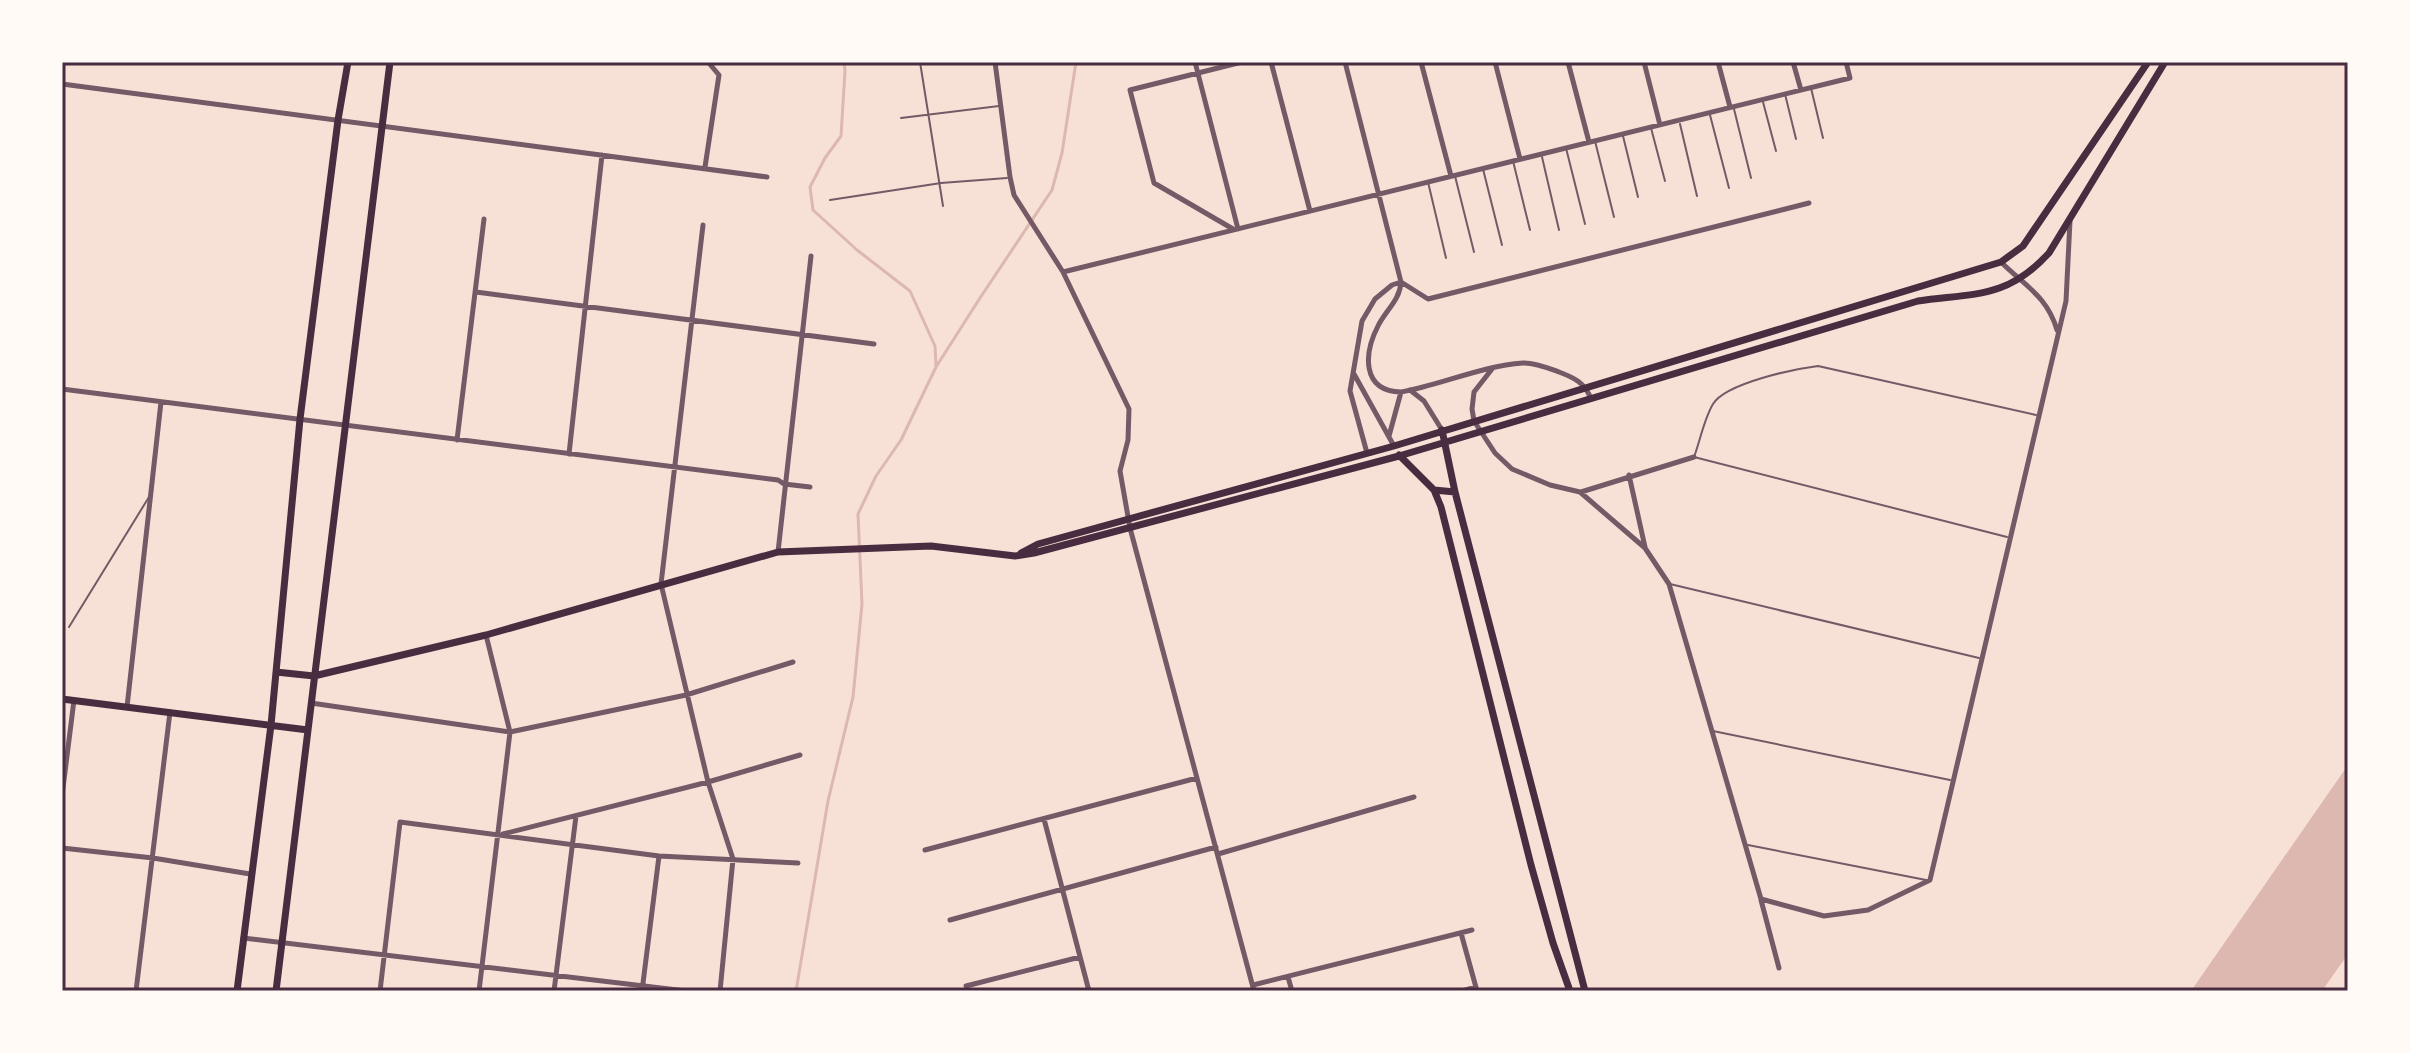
<svg xmlns="http://www.w3.org/2000/svg" width="2410" height="1053" font-family="'Open Sans',sans-serif">
	<style>
		.water { fill: #dcb8b0 }
		.lines { fill: none; stroke-linecap: round; stroke-linejoin: round }
		.stream { stroke: #dcb8b0; stroke-width: 3 }
		.service { stroke: #755966; stroke-width: 2 }
		.minor { stroke: #755966; stroke-width: 5 }
		.secondary { stroke: #4a2c40; stroke-width: 7 }
		.neatline { fill: none; stroke: #4a2c40; stroke-width: 3 }
	</style>
	<rect width="100%" height="100%" fill="#f7e1d7"/>
	<path class="water" d="M2348 765V954L2322 991H2191Z"/>
	<g class="lines">
		<path class="stream" d="M844 62 845 71 841 136 825 158 810 187 813 210 857 250 910 291 935 346 936 366
			M796 991 828 801 853 697 862 604 858 514 876 476 901 440 936 367 980 298 1052 190 1062 153 1076 62"/>
		<path class="service" d="M920 62 943 206
			M1811 88 1823 138
			M1785 94 1796 139
			M1763 102 1776 151
			M1734 109 1751 178
			M1710 115 1729 188
			M901 118 999 106
			M1680 124 1697 196
			M1651 128 1665 181
			M1623 136 1638 197
			M1595 141 1614 217
			M1566 148 1585 224
			M1542 157 1559 230
			M1513 161 1530 230
			M1483 169 1502 245
			M1455 176 1474 252
			M1428 182 1446 258
			M830 200 941 183 1007 178
			M2007 537 1694 457C1700 441 1704 419 1713 404 1726 383 1794 369 1818 366L2036 415
			M1670 584 1979 658
			M69 627 149 497
			M1713 731 1950 780
			M1748 845 1926 880"/>
		<path class="minor" d="M995 62 1010 177 1014 195 1063 272 1129 409 1128 440 1120 471 1130 528 1254 991
			M1195 62 1238 229
			M1271 62 1310 211
			M1345 62 1401 282C1400 300 1386 310 1378 326 1364 353 1361 391 1401 392 1441 385 1481 366 1523 363 1536 363 1548 368 1559 372 1575 378 1585 383 1591 399
			M1421 62 1451 176
			M1495 62 1520 159
			M1568 62 1589 142
			M1644 62 1660 125
			M1718 62 1730 107
			M1793 62 1801 90
			M62 84 767 177
			M705 167 719 75 708 62
			M703 225 661 584 708 782 733 859 720 991
			M1233 229 1154 183 1130 90 1242 62
			M2001 262C2025 286 2047 296 2057 330
			M1063 272 1850 78 1846 62
			M1401 282 1428 299 1809 203
			M476 292 874 344
			M1492 369 1474 392 1472 409 1474 421 1495 453 1512 469 1550 485 1580 492 1645 548 1669 584 1761 899 1824 916 1868 910 1930 880 2066 301 2070 221
			M1354 374 1394 446
			M62 389 778 480 784 484 810 487
			M1410 390 1424 401 1442 430
			M1389 436 1401 392
			M457 440 484 219
			M1367 453 1350 391 1362 321 1375 299 1392 285 1401 282
			M569 454 602 155
			M1629 475 1645 547
			M1581 492 1694 457
			M778 552 811 256
			M311 703 510 732 686 695 793 662
			M127 707 161 402
			M62 796 74 700
			M1044 819 1089 991
			M503 834 708 782 800 755
			M62 848 153 858 250 874
			M925 850 1197 778
			M1218 854 1414 797
			M1761 900 1779 968
			M950 920 1216 847
			M1461 933 1477 991
			M243 938 686 991
			M1288 977 1292 991
			M1253 985 1472 930
			M966 986 1080 957
			M136 991 170 712
			M380 991 400 822 659 856 798 863
			M479 991 510 732 486 635
			M554 991 576 816
			M642 991 659 856
			M1462 991 1476 987"/>
		<path class="secondary" d="M1442 430 1455 492 1585 991
			M1399 455 1434 490 1441 507 1531 865 1553 943 1570 991
			M1434 490 1455 492
			M1021 553 1038 544 1394 446 2001 262 2023 246 2148 62
			M276 672 314 676 486 635 778 552 931 546 1015 556 1034 553 1399 456 1918 301C1974 293 2007 299 2049 253L2165 62
			M62 699 308 730
			M237 991 271 725 300 419 338 120 348 62
			M276 991 390 62"/>
	</g>
	<rect width="2410" height="1053" fill="none" stroke="#fffaf5" stroke-width="128"/>
	<rect x="64" y="64" width="2282" height="925" class="neatline"/>
</svg>
